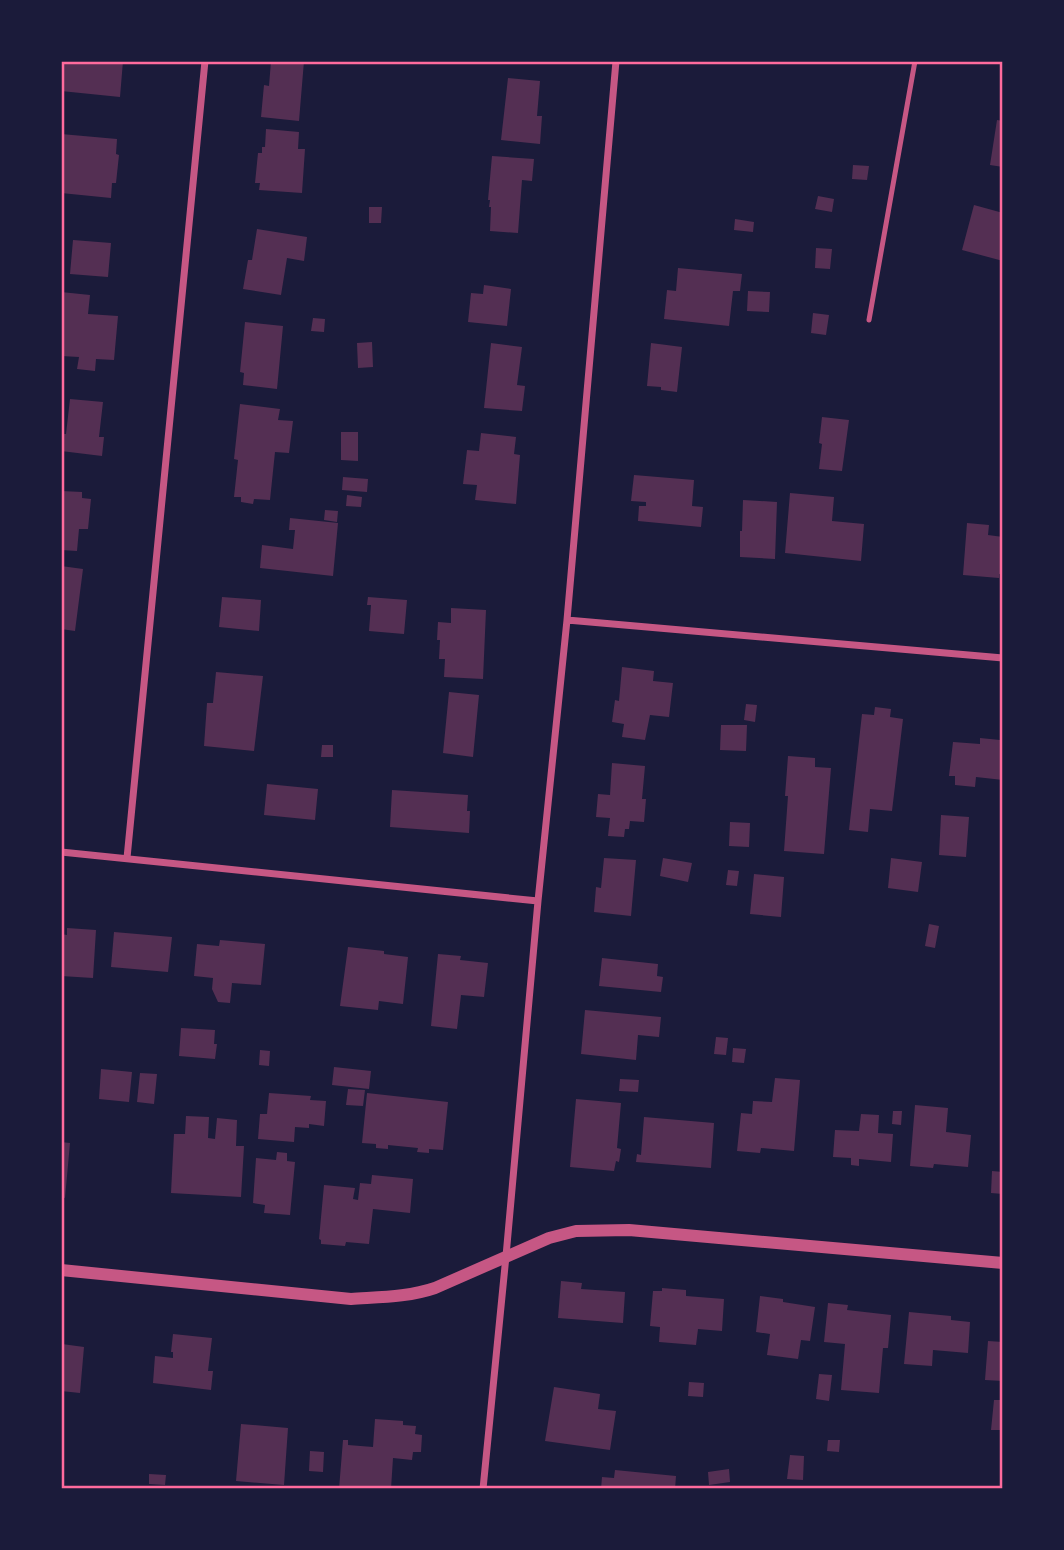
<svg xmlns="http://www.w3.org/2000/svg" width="1064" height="1550" font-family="Helvetica,sans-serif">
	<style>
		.building { fill: #542f53 }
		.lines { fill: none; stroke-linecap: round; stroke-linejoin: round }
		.service { stroke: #c65784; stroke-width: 5 }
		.minor { stroke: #c65784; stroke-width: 7 }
		.tertiary { stroke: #c65784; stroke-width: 12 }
		.neatline { fill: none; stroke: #ff6b9d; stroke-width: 2.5 }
	</style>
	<rect width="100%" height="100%" fill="#1b1b3a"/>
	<path class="building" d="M61 61H123L120 97 61 91Z
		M271 61H304L299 121 261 117 264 85 269 86Z
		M508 78 540 81 537 116H542L540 144 501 140Z
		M997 120 1003 121V167L990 165Z
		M266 129 299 132 298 149H305L302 193 259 190 260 183H255L258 153H262V147H265Z
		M61 134 117 139 116 154 119 155 116 183H112L111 198 61 193Z
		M492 156 534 159 532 181 522 180 518 233 490 231 491 207H489L490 200H488Z
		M853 165 869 166 867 180 852 179Z
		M818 196 834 199 832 212 815 209Z
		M974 205 1003 213V261L962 250Z
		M369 207H382L381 223H369Z
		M735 219 754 222 753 232 734 230Z
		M257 229 307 237 304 261 287 258 281 295 243 289 248 260H252Z
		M73 240 111 243 108 277 70 274Z
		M816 248 832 249 830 269 815 268Z
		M678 268 742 274 740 291H733L729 326 664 319 667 290 676 291Z
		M484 285 511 289 507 326 468 322 471 293 483 294Z
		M748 291 770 292 769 312 747 311Z
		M61 292 90 295 88 314 118 316 114 360 96 359 95 371 77 369 79 357 61 356Z
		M813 313 829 315 826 335 811 333Z
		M313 318 325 319 324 332 311 331Z
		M245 322 283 326 277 389 243 385 244 373 240 372Z
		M372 342 373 367 358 368 357 343Z
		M491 343 522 347 517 385 525 386 522 411 484 408Z
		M651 343 682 347 677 392 661 390V387L647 386Z
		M70 399 103 402 99 437H104L102 456 61 451V434H66Z
		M240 404 280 409 278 420 293 421 289 453 275 452 270 500 254 499 253 504 241 502V497H234L238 460 234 459Z
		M822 417 849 420 842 471 819 469 822 444 819 443Z
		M341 432H358V461L341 460Z
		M481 433 516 437 514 454 520 455 516 504 475 500 477 485 463 484 467 450 479 451Z
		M634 475 694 480 692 506 703 507 701 527 638 521 639 506H646V502L631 501Z
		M343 477 368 479 367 492 342 490Z
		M61 491 82 492V498L91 499 88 529H79L77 551 61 550Z
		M790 493 834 497 832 521 864 524 861 561 785 553Z
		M347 495 362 497 361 507 346 506Z
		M743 500 777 502 775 559 740 557V531H742Z
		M325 510 338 511 337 522 324 520Z
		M290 518 338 523 333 576 260 568 262 545 293 549 295 530H289Z
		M967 523 989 525 988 535 1003 537V574H999V578L963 575Z
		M61 566 83 569 75 631 61 629Z
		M222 597 261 600 259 631 219 627Z
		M368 597 407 600 404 634 369 631 371 605H367Z
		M451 608 486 610 483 679 444 677 445 659H439L440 640H437L438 622 451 623Z
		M622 667 654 671 653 681 673 683 669 717 650 715 645 740 622 737 624 724 612 722 615 700 619 701Z
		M216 672 263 676 254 751 204 746 207 703H213Z
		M449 692 479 695 473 757 443 753Z
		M746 704 757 705 755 722 744 720Z
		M875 707 891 709 890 717 903 719 892 811 870 809 868 832 849 830 862 714 874 715Z
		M721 725H747L746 751 720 750Z
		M1000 733H1003V780L976 777 975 787 955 785V776H949L953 742 980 744V738L1000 740Z
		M322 745H333V757H321Z
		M788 756 815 758V767L831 768 824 854 784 851 788 796H785Z
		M612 763 645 766 642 799H646L644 822 630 821 629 829H625L624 837 608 836 610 818 596 817 598 794 610 795Z
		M267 784 318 789 315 820 264 815Z
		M392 790 468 795 467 811H470L469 833 390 827Z
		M941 815 969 817 966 857 939 855Z
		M730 822 750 823 749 847 729 846Z
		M604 858 636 860 631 916 594 912 596 887 601 888Z
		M663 858 692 863 688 882 660 876Z
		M891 858 922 862 918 892 888 888Z
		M728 870 739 871 737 886 726 885Z
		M754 874 784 877 781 917 750 914Z
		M929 924 939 926 935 948 925 946Z
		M67 928 96 930 93 978 61 976V934L67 935Z
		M114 932 172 937 168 972 111 967Z
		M220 940 265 944 261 985 232 983 230 1003 218 1002 212 989 213 978 194 976 197 944 219 946Z
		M348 947 384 951V954L408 957 403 1004 379 1001 378 1010 340 1006Z
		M438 954 461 956 460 960 488 963 484 997 461 995 457 1029 431 1026Z
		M602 958 658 964 657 976 663 977 661 992 599 986Z
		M585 1010 661 1017 659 1037 638 1035 636 1060 581 1054Z
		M181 1028 215 1030 214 1044H217L215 1059 179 1056Z
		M716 1037 728 1038 726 1055 714 1054Z
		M733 1048 746 1049 744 1063 732 1062Z
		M260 1050 270 1051 269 1066 259 1065Z
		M334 1067 371 1071 369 1089 332 1085Z
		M101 1069 132 1072 129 1102 99 1099Z
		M140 1073 157 1074 154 1104 137 1102Z
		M775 1078 800 1080 794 1151 761 1148 760 1153 737 1151 741 1113 752 1114 753 1101 772 1102Z
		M620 1079 639 1080 638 1092 619 1091Z
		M348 1089 365 1090 363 1106 346 1105Z
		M269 1093 311 1096 310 1100 326 1101 324 1126 309 1124V1128L295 1127 294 1142 258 1139 260 1114H267Z
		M367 1093 448 1102 443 1150 429 1149V1153L417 1152 418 1148 388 1145V1149L376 1148V1144L362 1143Z
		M576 1099 621 1103 617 1148 621 1149 619 1162 616 1161 614 1171 570 1167Z
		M915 1105 948 1108 946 1132 971 1135 968 1167 934 1164 933 1168 910 1166Z
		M893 1111H902L901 1125 892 1124Z
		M861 1114 879 1115 878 1133 893 1134 891 1162 859 1159V1166L851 1165V1158L833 1157 835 1130 859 1131Z
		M186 1116 209 1117 208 1138 215 1139 217 1118 237 1120 236 1146H244L241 1197 171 1193 174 1134H185Z
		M644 1117 714 1123 711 1168 636 1162 637 1154 641 1155Z
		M61 1142 70 1143 65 1198 61 1197Z
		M277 1152 287 1153V1161L295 1162 290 1215 264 1213 265 1205 253 1203 256 1158 276 1160Z
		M992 1171 1003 1172V1194L991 1193Z
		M372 1175 413 1179 410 1213 373 1209 369 1244 346 1242 345 1246 321 1244V1240L319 1239 324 1185 355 1188 353 1199 358 1200 360 1183 371 1184Z
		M561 1281 582 1283 581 1289 625 1292 623 1323 558 1318Z
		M662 1288 686 1290V1296L724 1299 722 1331 698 1329 696 1345 659 1342 660 1327 650 1326 653 1291H662Z
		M760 1296 783 1299V1302L815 1307 810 1341 801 1340 798 1359 767 1355 770 1334 756 1332Z
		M828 1303 848 1305 847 1310 891 1315 888 1348H883L879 1393 841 1390 845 1344 824 1342Z
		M909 1312 951 1316V1320L970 1322 968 1353 933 1350 932 1366 904 1364Z
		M173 1334 212 1338 208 1371H213L211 1390 153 1383 155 1356 173 1358V1352H171Z
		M988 1341 1003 1342V1381L985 1380Z
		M62 1344 84 1347 80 1393 61 1391Z
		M819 1374 832 1375 829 1401 816 1399Z
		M689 1382 704 1383 703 1397 688 1396Z
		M554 1387 600 1394 598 1409 616 1411 610 1450 545 1441Z
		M994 1400H1003V1430H991Z
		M375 1419 403 1421V1425L416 1426 415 1434 422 1435 421 1452H413L412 1460 393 1458 391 1489H339L343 1440H348V1445L373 1447Z
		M241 1424 288 1428 284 1485 236 1481Z
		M828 1440H840L839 1452 827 1451Z
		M310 1451 324 1452 323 1472 309 1471Z
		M790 1455 804 1456 803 1480 787 1479Z
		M729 1469 730 1482 709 1485 708 1472Z
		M615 1470 676 1476 675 1489H601L602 1477 614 1478Z
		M149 1474 166 1475 165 1485 149 1484Z"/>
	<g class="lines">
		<path class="service" d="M869 320 915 61"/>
		<path class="minor" d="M567 620 1003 658
			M61 852 538 901
			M127 858 205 61
			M483 1489 506 1256 538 901 567 620 616 61"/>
		<path class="tertiary" d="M61 1270 351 1299C379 1297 409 1297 435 1288L549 1238 576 1231 629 1230 1003 1263"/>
	</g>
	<rect width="1064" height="1550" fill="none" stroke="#1b1b3a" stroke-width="126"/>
	<rect x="63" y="63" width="938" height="1424" class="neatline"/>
</svg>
